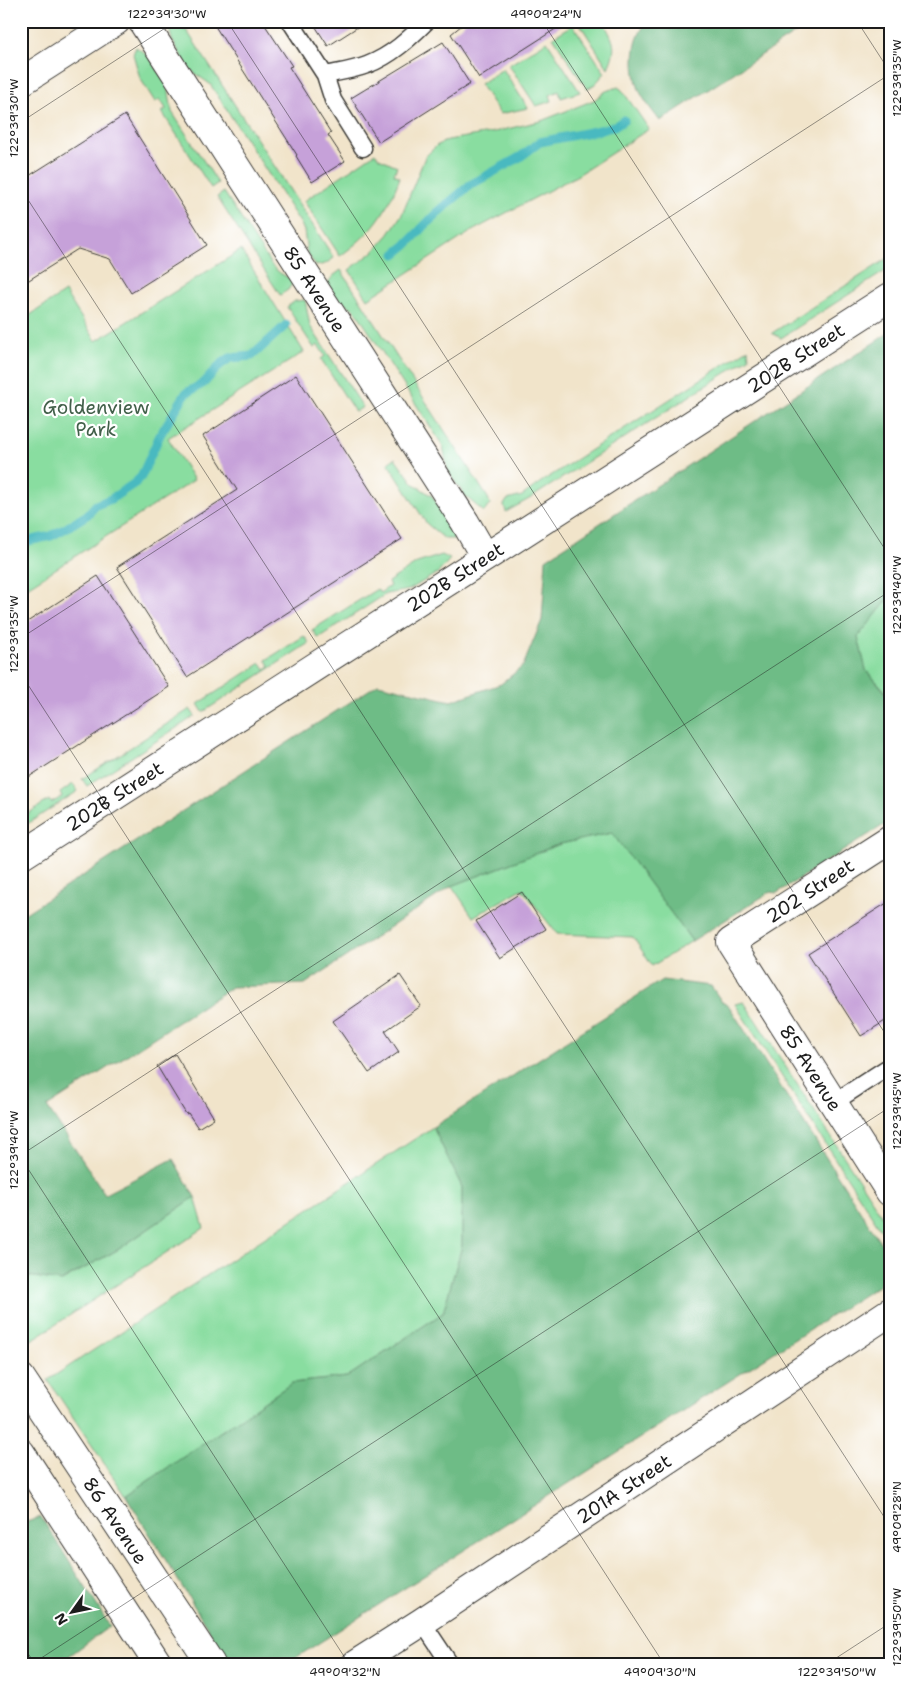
<svg xmlns="http://www.w3.org/2000/svg" width="911" height="1685" font-family="'Shantell Sans',sans-serif">
	<style>
		.green { fill: #89dda0; stroke: #527c5e }
		.forest { fill: #6ebc86; stroke: #456c51 }
		.lines { fill: none; stroke-linecap: round; stroke-linejoin: round }
		.stream { stroke: #4ab9c0; stroke-width: 9 }
		.building { fill: #c6a1d9 }
		.lane-casing { stroke: #3c3a36; stroke-width: 19 }
		.street-casing { stroke: #3c3a36; stroke-width: 30 }
		.secondary-casing { stroke: #3c3a36; stroke-width: 30 }
		.lane { stroke: #fff; stroke-width: 16 }
		.street { stroke: #fff; stroke-width: 28 }
		.secondary { stroke: #fff; stroke-width: 28 }
		.ticks { fill: none; stroke: #1c1c1c; stroke-width: 1; stroke-opacity: 0.45 }
		.labels { text-anchor: middle; dominant-baseline: central; stroke-width: 4.5; stroke-linejoin: round; paint-order: stroke }
		.street-label { font-size: 19px; fill: #1c1c1c; stroke: #fff }
		.park-label { font-size: 19px; fill: #42604a; stroke: #fff }
		.neatline { fill: none; stroke: #1c1c1c; stroke-width: 2 }
		.ticks-label { font-size: 12px; text-anchor: middle; fill: #1c1c1c }
	</style>
	<rect width="100%" height="100%" fill="#fff"/>
	<filter id="ink" filterUnits="userSpaceOnUse"><feTurbulence type="fractalNoise" baseFrequency=".02" numOctaves="2"/><feDisplacementMap in="SourceGraphic" scale="10" xChannelSelector="R" yChannelSelector="G"/><feConvolveMatrix kernelMatrix="1 2 1 2 8 2 1 2 1" color-interpolation-filters="sRGB"/></filter>
	<filter id="wash" filterUnits="userSpaceOnUse"><feTurbulence type="fractalNoise" baseFrequency=".0096" numOctaves="4" result="noise"/><feDisplacementMap in="SourceGraphic" scale="20" xChannelSelector="R" yChannelSelector="G"/><feGaussianBlur stdDeviation="1.12" result="paint"/><feColorMatrix in="noise" values="0 0 0 0 0 0 0 0 0 0 0 0 0 0 0 0 0 1.4 0 .05"/><feComposite in="paint" operator="in"/></filter>
	<g filter="url(#wash)">
		<rect width="100%" height="100%" fill="#f1e4ca"/>
		<path class="green" d="M578 21H603C614 42 618 46 608 68Z
			M573 25 605 73 595 84 587 89 553 37Z
			M176 26 187 31 334 258 325 264 316 266 307 253 304 231 301 224 210 84 190 70 172 40 169 28Z
			M547 41 580 92 561 98 559 91 550 95 552 101 536 106 509 65Z
			M136 47 149 56 168 86 172 112 218 183 211 188 162 112 166 109 160 99 155 102 140 78 133 54Z
			M503 69 528 108 500 114 480 84Z
			M618 87 622 90 649 129 578 175 472 231 368 299 349 270 373 252 389 234 402 214 425 157 436 146 448 140 490 133 541 121 594 100 606 91Z
			M375 153 379 158 397 166 394 174 400 177C387 213 371 234 340 256L304 201Z
			M224 192 272 266 280 273 294 281 288 290 280 295 217 197Z
			M241 250 304 352 168 438 194 480 21 591V321L65 292 96 341Z
			M890 257V268L781 338 772 333Z
			M341 270 488 498 490 504 484 512 466 497 448 472 443 446 355 310 337 298 327 284 333 276Z
			M305 300 310 326 363 407 355 412 321 359 325 356 318 345 314 348 287 307 295 301Z
			M748 349 749 358 531 498 506 512 504 505 507 500 522 496 541 482Z
			M395 458 414 484 432 496 448 520 454 539H445L427 524 388 463Z
			M442 555 450 559 439 572 409 590 386 594 318 638 312 630 377 589 380 593 390 586 388 582 417 563Z
			M890 597V693L888 694 866 670 858 637Z
			M304 636 309 643 203 712 198 704 261 663 265 669 270 666 266 660Z
			M190 709 195 716 87 786 82 779Z
			M73 784 78 791 21 828V818L49 800 51 803 62 797 60 793Z
			M612 833 692 941 652 966 633 937 557 934 522 889 473 917 452 886 560 844Z
			M744 1002 890 1228V1244L735 1004Z
			M433 1127 462 1187V1246L443 1313 347 1377 292 1383 126 1496 48 1380Z
			M195 1197 204 1228 35 1338 21 1345V1275L62 1281 119 1249Z"/>
		<path class="forest" d="M648 21H814L660 121C653 112 645 102 640 92 631 70 631 39 648 21Z
			M890 332V597L858 637 866 670 887 694 890 693V821L777 893 770 892 692 941 612 833 560 844 452 886 305 984 232 987 47 1107 105 1194 173 1159 195 1197 119 1249 61 1281 21 1275V916L378 684 451 701 501 684 523 666 542 620 546 559Z
			M662 980 711 986 722 1002 729 1006 886 1251C891 1268 888 1272 878 1286L286 1664H230L126 1496 292 1383 347 1377 443 1313 462 1246V1187L433 1127Z
			M41 1517 110 1626 58 1664H21V1524Z"/>
		<g class="lines">
			<path class="stream" d="M395 254 406 245 437 213 470 185 520 157 540 142 605 129 617 125 624 120
				M21 546 28 541 51 536 66 528 87 515 96 505 111 499 135 483 141 477 160 435 186 393 204 383 220 365 230 358 252 356 286 325"/>
		</g>
		<g id="blocks">
			<path class="building" d="M216 21H257L259 24 263 22 292 66 289 67 331 133 328 135 345 161 312 182 296 156 297 155 213 23Z
				M312 21H367L328 46Z
				M467 21H568L479 78 451 34Z
				M443 42 470 84 379 142 351 98Z
				M125 115 207 245 131 293 110 259 78 249 21 285V181Z
				M296 375 402 539 187 677 117 567 237 490 203 436Z
				M98 576 169 687 21 782V626Z
				M522 892 546 929 500 958 476 921Z
				M890 901V1018L861 1036 808 953Z
				M400 975 421 1006 385 1031 399 1052 369 1073 333 1021Z
				M175 1054 214 1118 198 1128 188 1113 186 1114 157 1066Z"/>
		</g>
	</g>
	<g filter="url(#ink)">
		<use href="#blocks" fill-opacity="0" stroke="#3c3a36" stroke-width="1"/>
		<g class="lines">
			<defs>
				<path id="lane" d="M290 21 325 75C339 72 354 70 367 65 391 56 409 39 427 21
					M325 75 333 100 363 148
					M833 1103 890 1066
					M422 1622 450 1664"/>
				<g id="street">
					<path id="s1" d="M142 21 465 522 485 557"/>
					<path d="M21 82 116 21"/>
					<path id="s2" d="M890 840 731 942 890 1192"/>
					<path id="s3" d="M21 856 890 297"/>
					<path id="s4" d="M356 1664 422 1622 890 1312"/>
				</g>
				<g id="secondary">
					<path id="s5" d="M21 1378 211 1664"/>
					<path d="M21 1453 158 1664"/>
				</g>
			</defs>
			<use href="#lane" class="lane-casing"/>
			<use href="#street" class="street-casing"/>
			<use href="#secondary" class="secondary-casing"/>
			<use href="#lane" class="lane"/>
			<use href="#street" class="street"/>
			<use href="#secondary" class="secondary"/>
		</g>
	</g>
	<path class="ticks" d="M227 21 890 1041M542 21 890 557M857 21 890 72M21 122 176 21M21 189 890 1526M21 638 890 74M21 674 664 1664M21 1155 890 591M21 1158 349 1664M21 1643 35 1664M32 1664 890 1107M827 1664 890 1623"/>
	<g class="labels">
		<g class="street-label">
			<text stroke="none"><textPath href="#s1" startOffset="319">85 Avenue</textPath></text>
			<text stroke="none"><textPath href="#s3" startOffset="921">202B Street</textPath></text>
			<text stroke="none"><textPath href="#s3" startOffset="516">202B Street</textPath></text>
			<text stroke="none"><textPath href="#s3" startOffset="111">202B Street</textPath></text>
			<text transform="translate(810 891) rotate(-33)">202 Street</text>
			<text stroke="none"><textPath href="#s2" startOffset="338">85 Avenue</textPath></text>
			<text stroke="none"><textPath href="#s4" startOffset="320">201A Street</textPath></text>
			<text stroke="none"><textPath href="#s5" startOffset="171">86 Avenue</textPath></text>
		</g>
		<g class="park-label">
			<text x="96" y="407">Goldenview<tspan x="96" dy="22">Park</tspan></text>
		</g>
	</g>
	<rect width="911" height="1685" fill="none" stroke="#fff" stroke-width="55"/>
	<g transform="translate(72 1612) rotate(237)" stroke="#ffffff" stroke-width="4" paint-order="stroke">
	<path d="M0-4L9 19L0 12L-9 19Z" fill="#1c1c1c"/>
	<text y="-8" font-size="14" font-weight="bold" text-anchor="middle" fill="#1c1c1c">N</text>
	</g>
	<rect x="28" y="28" width="856" height="1630" class="neatline"/>
	<g class="ticks-label">
		<text x="167" y="18">122°39'30"W</text>
		<text x="546" y="18">49°09'24"N</text>
		<text transform="translate(897 78) rotate(-90)" y="4">122°39'35"W</text>
		<text transform="translate(14 118) rotate(-90)" y="4">122°39'30"W</text>
		<text transform="translate(897 595) rotate(-90)" y="4">122°39'40"W</text>
		<text transform="translate(14 634) rotate(-90)" y="4">122°39'35"W</text>
		<text transform="translate(897 1111) rotate(-90)" y="4">122°39'45"W</text>
		<text transform="translate(14 1150) rotate(-90)" y="4">122°39'40"W</text>
		<text transform="translate(897 1517) rotate(-90)" y="4">49°09'28"N</text>
		<text transform="translate(897 1627) rotate(-90)" y="4">122°39'50"W</text>
		<text x="345" y="1676">49°09'32"N</text>
		<text x="660" y="1676">49°09'30"N</text>
		<text x="837" y="1676">122°39'50"W</text>
	</g>
</svg>
